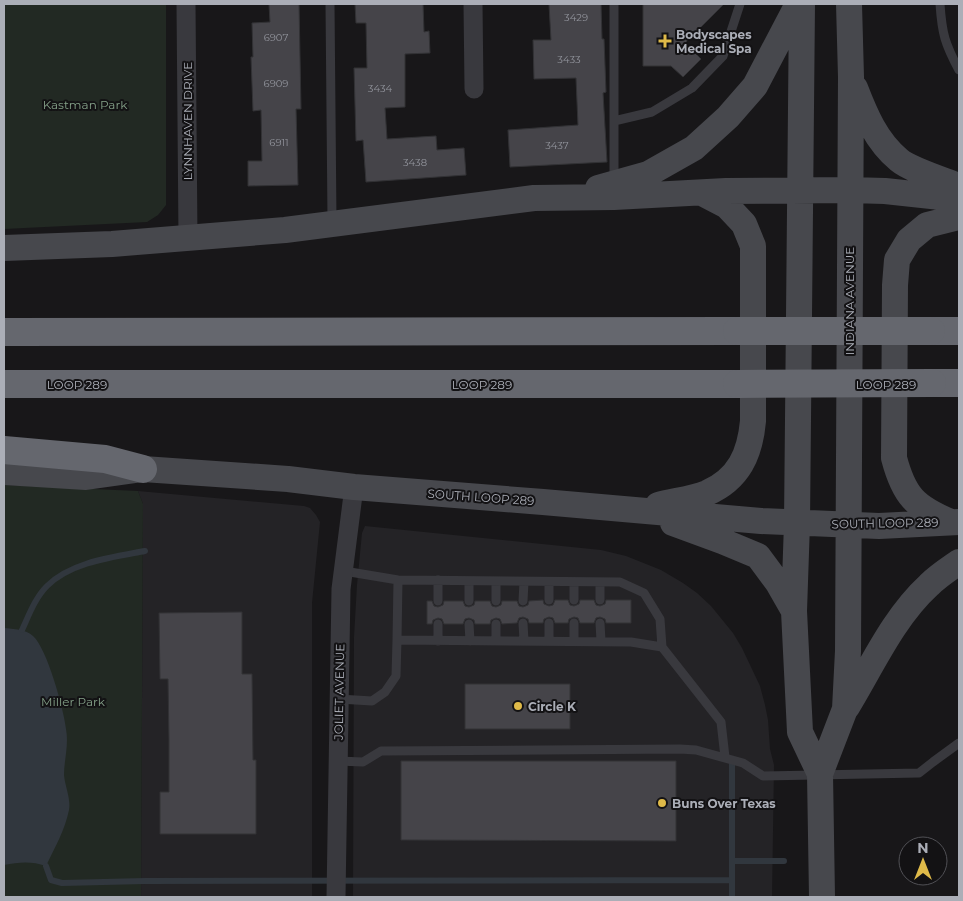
<svg xmlns="http://www.w3.org/2000/svg" width="963" height="901" font-family="Montserrat,sans-serif">
	<style>
		.built { fill: #242326 }
		.green { fill: #222923 }
		.water { fill: #31373e }
		.lines { fill: none; stroke-linecap: round; stroke-linejoin: round }
		.stream { stroke: #31373e; stroke-width: 6 }
		.building { fill: #454449; stroke: #323235 }
		.lane { stroke: #39393e; stroke-width: 9 }
		.street { stroke: #39393e; stroke-width: 19 }
		.secondary { stroke: #47484d; stroke-width: 26 }
		.highway { stroke: #65676e; stroke-width: 28 }
		.highway-bridge { stroke: #65676e; stroke-width: 28 }
		.poi-dot { fill: #dfba49; stroke: #131214; stroke-width: 2 }
		.labels { text-anchor: middle; dominant-baseline: central; stroke-width: 4; stroke-linejoin: round; paint-order: stroke }
		.number-label { font-size: 10px; fill: #92949c }
		.poi-label { font-size: 12px; font-weight: bold; fill: #abaeb7; stroke: #131214; text-anchor: start }
		.park-label { font-size: 12px; fill: #84a088; stroke: #131214 }
		.street-label { font-size: 12px; fill: #abaeb7; stroke: #131214 }
	</style>
	<rect width="100%" height="100%" fill="#181719"/>
	<path class="built" d="M138 491 304 506 310 508 316 515 320 522 312 603V897H141L143 504Z
		M365 526 601 550 626 556 661 570 683 583 697 593 711 606 733 633 742 648 760 686 765 705 768 720 770 749 774 765 772 897H353L354 637 357 585 362 533Z"/>
	<path class="green" d="M4 4H166V205L158 215 147 222 4 229Z
		M4 485 138 491 143 504 141 897H4Z"/>
	<path class="water" d="M4 628C13 629 26 629 33 636 47 648 64 710 66 729 69 745 64 760 64 775 65 787 71 798 69 810 65 830 55 847 46 866 32 861 19 862 4 865Z"/>
	<g class="lines">
		<path class="stream" d="M22 630C29 615 35 598 47 586 71 562 113 557 145 551
			M732 763V897
			M732 861H784
			M46 866 51 880 62 883 145 881 732 880"/>
	</g>
	<path class="building" d="M269 4H299L301 109H296L298 185 248 186V161H262L261 110 253 111 251 57H253L252 23 270 22Z
		M355 4H423L424 32 429 31 430 53 405 54V107L385 108 387 139 436 136 437 150 464 148 466 175 366 182 363 140 356 141 354 68H367L366 23H356Z
		M549 4H601L602 39H604L606 92 603 93 607 162 510 167 508 130 578 125 576 78 534 79 533 40H551Z
		M643 4H724L685 43 701 59 683 77 671 66H643Z
		M543 600 544 604 549 606 553 605 555 600H568L570 605 574 606 579 604 580 600H594L596 605 600 606 605 604 606 600H631V623H606L605 619 600 617 596 618 594 623H580L578 618 574 617 569 619 568 623H555L553 618 549 617 544 619 543 623H529L528 619 523 617 519 618 517 623 502 624 500 619 496 618 491 620 490 624H475L474 620 469 618 465 619 463 624H444L442 619 438 618 433 620 432 624H427V601H432L434 606 438 607 443 605 444 601H463L465 606 469 607 474 605 475 601H490L492 606 496 607 501 605 502 601H517L519 606 523 607 528 605 529 601Z
		M242 612V674H252L253 760H256V834H160V792H169V740L168 679H160L159 613Z
		M465 684H570V729H465Z
		M401 761H676V841L401 840Z"/>
	<g class="lines">
		<path class="lane" d="M330 4 332 221
			M614 4V181
			M940 4C942 34 945 44 959 70
			M614 121 652 112 692 88 723 56 740 4
			M344 571 398 580 620 582 644 593 660 619 662 647
			M438 580V601
			M469 581V601
			M496 581V601
			M549 582V600
			M600 583V600
			M574 600V582
			M523 601 524 582
			M523 623 524 641
			M549 623V641
			M574 623V641
			M600 623 601 641
			M438 624V641
			M469 624 470 641
			M496 624V641
			M397 640 398 580
			M339 699 372 701 385 692 396 676 397 640 631 642 662 647 721 722 725 757
			M338 761 363 762 381 751 680 749 696 750 743 763 763 776 919 773 933 762 959 743"/>
		<path class="street" d="M186 4 188 239
			M473 4 474 89
			M336 897 341 589 354 487"/>
		<path class="secondary" d="M802 4 797 523 794 611 800 732 820 774
			M855 88C865 114 876 141 899 160 911 170 944 180 959 186
			M598 188 648 174 694 148 728 117 755 86 798 4
			M4 248 112 244 285 230 534 198 614 197 726 191 849 190 885 191 959 199
			M4 472 86 477 143 469 288 479 354 487 543 502 761 521 879 526 959 522
			M658 505C673 501 692 499 707 493 739 479 750 454 753 421V246L744 224 727 206 702 193
			M951 522C915 507 904 496 894 458L895 285 897 260 909 240 927 225 959 217
			M673 523 722 541 758 556 778 583 794 611
			M847 707C872 666 893 618 929 585 938 576 949 569 959 562
			M822 897 820 774 845 709 848 651 851 77 849 4"/>
		<path class="highway" d="M931 331H959
			M4 332 737 331
			M932 383H959
			M4 384H737
			M4 450 105 459 143 469"/>
		<path class="highway-bridge" d="M737 331H931
			M737 384 932 383"/>
	</g>
	<g class="poi-dot">
		<path d="M662.5 33.5h5v5h5v5h-5v5h-5v-5h-5v-5h5z"/>
		<circle cx="518" cy="706" r="5"/>
		<circle cx="662" cy="803" r="5"/>
	</g>
	<g class="labels">
		<g class="number-label">
			<text x="576" y="17">3429</text>
			<text x="276" y="37">6907</text>
			<text x="569" y="59">3433</text>
			<text x="276" y="83">6909</text>
			<text x="380" y="88">3434</text>
			<text x="279" y="142">6911</text>
			<text x="557" y="145">3437</text>
			<text x="415" y="162">3438</text>
		</g>
		<g class="poi-label">
			<text x="676" y="34">Bodyscapes<tspan x="676" dy="14">Medical Spa</tspan></text>
			<text x="528" y="706">Circle K</text>
			<text x="672" y="803">Buns Over Texas</text>
		</g>
		<g class="park-label">
			<text x="85" y="104">Kastman Park</text>
			<text x="73" y="701">Miller Park</text>
		</g>
		<g class="street-label">
			<text transform="translate(187 121) rotate(-90)">LYNNHAVEN DRIVE</text>
			<text transform="translate(849 301) rotate(-90)">INDIANA AVENUE</text>
			<text x="77" y="384">LOOP 289</text>
			<text x="482" y="384">LOOP 289</text>
			<text x="886" y="384">LOOP 289</text>
			<text transform="translate(481 497) rotate(4)">SOUTH LOOP 289</text>
			<text transform="translate(885 523) rotate(-1)">SOUTH LOOP 289</text>
			<text transform="translate(339 692) rotate(-89)">JOLIET AVENUE</text>
		</g>
	</g>
	<rect width="963" height="901" fill="none" stroke="#abaeb7" stroke-width="10"/>
	<g transform="translate(923 861)"><circle r="24" fill="#131214" stroke="#505055"/>
	<path d="M0-4L9 19L0 12L-9 19Z" fill="#dfba49"/>
	<text y="-8" font-size="14" font-weight="bold" text-anchor="middle" fill="#abaeb7">N</text>
	</g>
</svg>
